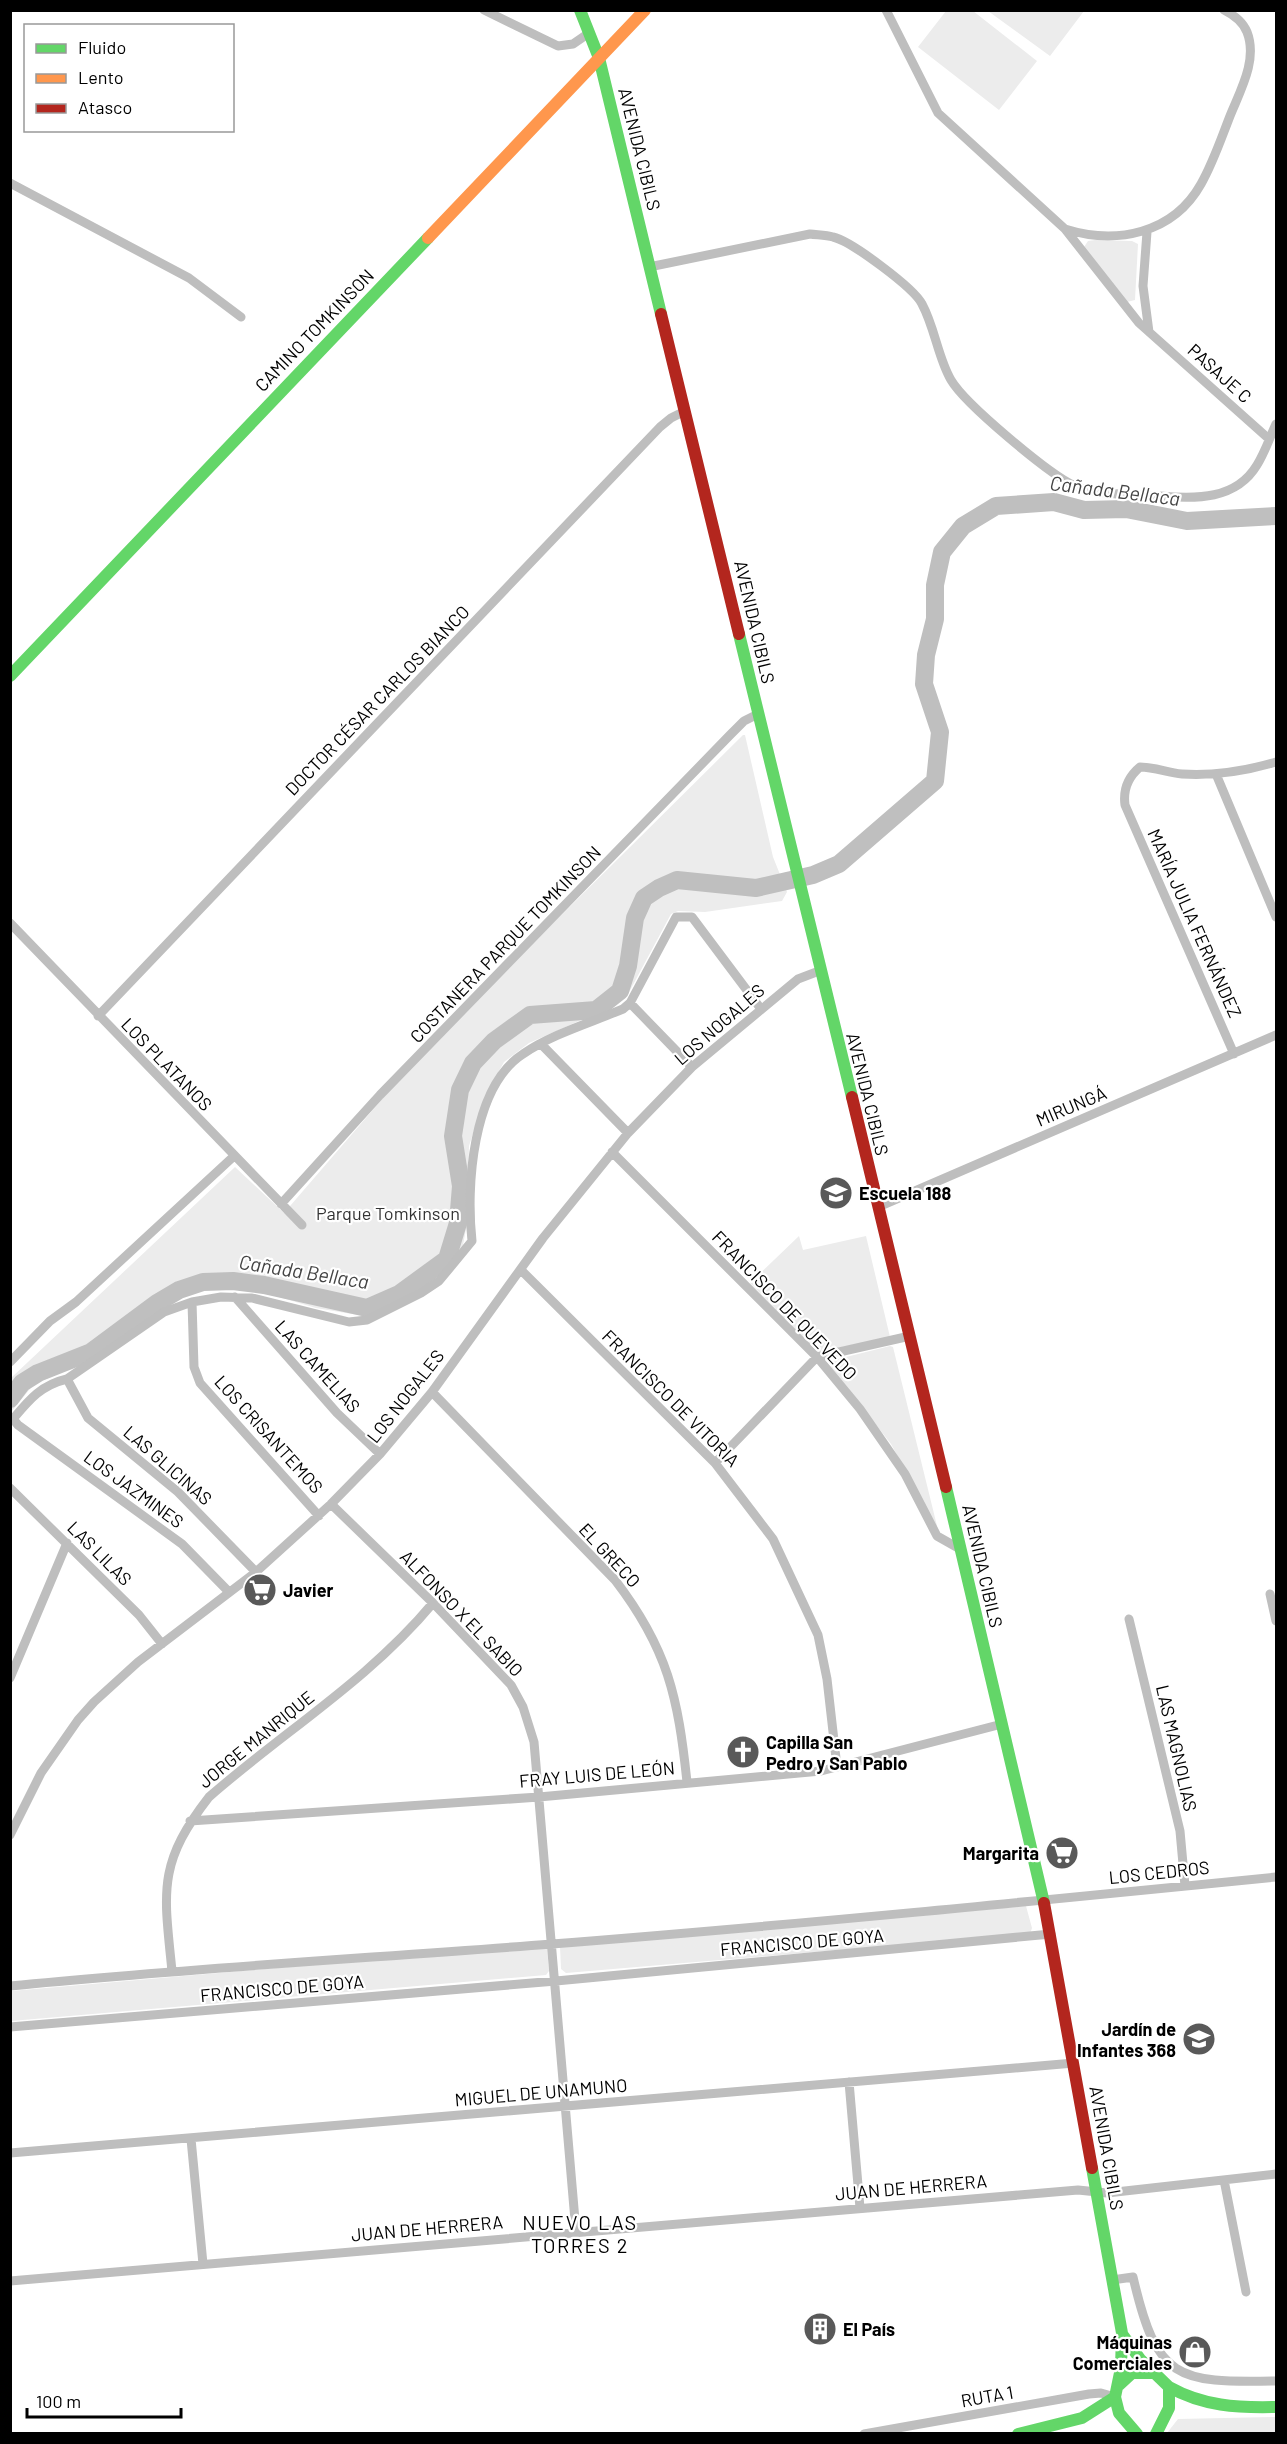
<svg xmlns="http://www.w3.org/2000/svg" width="1287" height="2444" font-family="Barlow,sans-serif">
	<style>
		.green { fill: #ececec }
		.lines { fill: none; stroke-linecap: round; stroke-linejoin: round }
		.river { stroke: #bfbfbf; stroke-width: 18 }
		.street { stroke: #bebebe; stroke-width: 9 }
		.fast { stroke: #63d668; stroke-width: 12 }
		.slow { stroke: #ff974d; stroke-width: 12 }
		.jam { stroke: #b3261e; stroke-width: 12 }
		.labels { text-anchor: middle; dominant-baseline: central; stroke-width: 4.5; stroke-linejoin: round; paint-order: stroke }
		.street-label { font-size: 18px; fill: #000; stroke: #fff }
		.poi-label { font-size: 18px; font-weight: bold; fill: #000; stroke: #fff; text-anchor: start }
		.park-label { font-size: 18px; fill: #333; stroke: #fff }
		.water-label { font-size: 20px; font-style: italic; fill: #444; stroke: #fff }
		.neighbourhood-label { font-size: 20px; letter-spacing: 1.5px; fill: #000; stroke: #fff }
	</style>
	<rect width="100%" height="100%" fill="#fff"/>
	<path class="green" d="M946 11H973L1037 61 999 110 918 47Z
		M988 11H1084L1050 56Z
		M1095 240 1132 241 1138 244 1135 300 1127 302 1084 247 1088 241Z
		M743 735H745L773 857 787 892 782 901 705 912 678 911 671 914 627 996 613 1006 529 1043 504 1062 485 1096 469 1146 467 1224 463 1245 435 1279 397 1302 364 1316 316 1308 262 1292 201 1287 177 1295 82 1364 34 1384 11 1412V1378L235 1167 284 1213 396 1083 508 968Z
		M799 1236 803 1250 866 1236 890 1337 818 1352 750 1283Z
		M890 1346 893 1347 938 1530 891 1444 831 1367 834 1360Z
		M1026 1906 1032 1928 1030 1934 566 1973 561 1969 560 1946Z
		M542 1945 547 1948 549 1971 546 1975 11 2021V1991Z
		M1276 2417V2432L1167 2433 1178 2419Z"/>
	<g class="lines">
		<path class="river" d="M10 1399 22 1383 38 1373 91 1352 157 1303 179 1290 203 1282 233 1281 264 1285 367 1308 399 1294 447 1259 458 1223 461 1186 453 1136 460 1090 473 1063 494 1041 530 1015 596 1010 620 991 628 966 635 918 644 898 659 888 677 880 756 888 813 875 839 864 935 781 940 732 924 684 926 655 935 619V585L942 552 963 526 996 506 1054 502 1084 510 1126 509 1187 521 1276 516"/>
		<path class="street" d="M484 10 558 46 573 44 589 33
			M886 10 938 113 1065 229C1116 245 1173 234 1201 184 1213 163 1221 139 1230 116 1240 91 1258 60 1247 32 1243 22 1234 15 1224 10
			M10 183 189 278 241 317
			M1065 229 1139 323 1269 439
			M1147 232 1143 286 1149 332
			M649 267 810 234C817 235 826 235 833 237 851 241 914 288 922 304 935 328 938 358 951 380 965 404 1050 475 1075 486 1100 496 1134 494 1160 496 1196 499 1236 500 1257 465 1265 452 1270 437 1276 424
			M1216 774 1276 917
			M10 923 302 1225
			M630 1003 692 1067
			M98 1016 660 427 671 418 685 411
			M541 1044 628 1133
			M1234 1054 1125 805C1123 790 1128 777 1140 767 1155 767 1168 773 1182 774 1214 776 1246 771 1276 762
			M612 1152 817 1357 860 1409 905 1474 937 1536 960 1549
			M281 1204 380 1095 730 735 744 721 758 714
			M878 1207 1276 1035
			M521 1270 715 1463 773 1539 818 1635 827 1679 837 1767
			M235 1297 337 1413 380 1454
			M192 1302 194 1367 200 1383 319 1516
			M10 1362 50 1321 76 1302 233 1157
			M67 1379 88 1418 178 1492 256 1572
			M432 1392 615 1580C668 1649 678 1697 687 1782
			M715 1463 817 1357 910 1336
			M10 1488 139 1615 162 1644
			M331 1504 433 1603 511 1685 523 1707 534 1742 576 2232
			M229 1592 182 1544 18 1425 13 1419C29 1400 41 1385 67 1379L164 1312 192 1302 221 1297 252 1298 349 1322 367 1320 421 1293 439 1281 472 1241C466 1187 472 1087 523 1054 552 1034 590 1023 623 1009L630 1003 676 917H692L761 1009
			M1270 1594 1276 1621
			M1129 1619 1180 1831 1185 1886
			M10 1678 67 1543
			M190 1821 539 1797 821 1771 1002 1724
			M10 1835 41 1773 78 1720 94 1702 138 1662 256 1572 331 1504 380 1454 432 1392 543 1238 628 1133 692 1067 798 979 819 971
			M172 1971C164 1891 157 1864 209 1797 283 1732 369 1680 433 1603
			M10 1986C191 1968 371 1958 552 1944 794 1925 1035 1901 1276 1877
			M10 2027 556 1981 1051 1934
			M849 2082 860 2208
			M191 2139 203 2264
			M10 2153 1074 2063
			M1224 2180 1246 2292
			M1112 2280 1133 2277C1157 2380 1176 2383 1276 2381
			M10 2281 1078 2190 1107 2193 1276 2174
			M864 2434 1089 2394 1101 2393 1115 2397"/>
		<path class="fast" d="M580 10 599 58 661 314
			M739 634 852 1097
			M10 676 428 238
			M946 1487 1044 1903
			M1092 2168 1122 2333 1121 2368 1115 2397 1119 2413 1137 2434
			M1122 2334 1140 2359 1169 2387V2408L1156 2434
			M1119 2385 1132 2373H1154
			M1169 2387C1203 2406 1237 2408 1276 2407
			M1018 2434 1082 2418 1115 2397"/>
		<path class="slow" d="M428 238 645 10"/>
		<path class="jam" d="M661 314 739 634
			M852 1097 946 1487
			M1044 1903 1092 2168"/>
	</g>
	<defs>
		<symbol id="school-disc" viewBox="-11 -11 22 22"><circle r="9.5" fill="#595959" stroke="#fff"/><path d="M0-5L7-2L0 1L-7-2ZM-4 1L0 2.5L4 1V4Q0 6-4 4Z" fill="#fff"/></symbol>
		<symbol id="supermarket-disc" viewBox="-11 -11 22 22"><circle r="9.5" fill="#595959" stroke="#fff"/><path d="M-6-5.5h2.5l.6 2H6L4.5 2H-2.5L-4.4-4H-6ZM-1.5 3.2a1.3 1.3 0 1 0 .1 0ZM3 3.2a1.3 1.3 0 1 0 .1 0Z" fill="#fff"/></symbol>
		<symbol id="church-disc" viewBox="-11 -11 22 22"><circle r="9.5" fill="#595959" stroke="#fff"/><path d="M-1.2-6h2.4v3.5h3.3v2.4h-3.3V6h-2.4V-.1h-3.3v-2.4h3.3Z" fill="#fff"/></symbol>
		<symbol id="building-disc" viewBox="-11 -11 22 22"><circle r="9.5" fill="#595959" stroke="#fff"/><path d="M-4-6H4V6H1V3H-1V6H-4ZM-2.5-4.3h1.7v1.8h-1.7ZM.8-4.3h1.7v1.8H.8ZM-2.5-1h1.7V.8h-1.7ZM.8-1h1.7V.8H.8Z" fill="#fff"/></symbol>
		<symbol id="shop-disc" viewBox="-11 -11 22 22"><circle r="9.5" fill="#595959" stroke="#fff"/><path d="M-5-2.5h2.3a2.7 3.5 0 0 1 5.4 0H5L5.5 6h-11ZM-1.5-2.5h3a1.5 2.3 0 0 0-3 0Z" fill="#fff"/></symbol>
	</defs>
	<g fill-rule="evenodd">
		<use href="#school-disc" x="817" y="1174" width="38" height="38"/>
		<use href="#supermarket-disc" x="241" y="1571" width="38" height="38"/>
		<use href="#church-disc" x="724" y="1733" width="38" height="38"/>
		<use href="#supermarket-disc" x="1043" y="1834" width="38" height="38"/>
		<use href="#school-disc" x="1180" y="2020" width="38" height="38"/>
		<use href="#building-disc" x="801" y="2310" width="38" height="38"/>
		<use href="#shop-disc" x="1176" y="2333" width="38" height="38"/>
	</g>
	<g class="labels">
		<g class="street-label">
			<text transform="translate(640 149) rotate(76)">AVENIDA CIBILS</text>
			<text transform="translate(314 330) rotate(-46)">CAMINO TOMKINSON</text>
			<text transform="translate(1220 373) rotate(42)">PASAJE C</text>
			<text transform="translate(755 622) rotate(77)">AVENIDA CIBILS</text>
			<text transform="translate(377 700) rotate(-46)">DOCTOR CÉSAR CARLOS BIANCO</text>
			<text transform="translate(1195 923) rotate(66)">MARÍA JULIA FERNÁNDEZ</text>
			<text transform="translate(505 944) rotate(-46)">COSTANERA PARQUE TOMKINSON</text>
			<text transform="translate(719 1024) rotate(-41)">LOS NOGALES</text>
			<text transform="translate(167 1064) rotate(46)">LOS PLATANOS</text>
			<text transform="translate(868 1094) rotate(76)">AVENIDA CIBILS</text>
			<text transform="translate(1071 1106) rotate(-23)">MIRUNGÁ</text>
			<text transform="translate(785 1305) rotate(46)">FRANCISCO DE QUEVEDO</text>
			<text transform="translate(318 1366) rotate(48)">LAS CAMELIAS</text>
			<text transform="translate(405 1396) rotate(-52)">LOS NOGALES</text>
			<text transform="translate(671 1398) rotate(45)">FRANCISCO DE VITORIA</text>
			<text transform="translate(269 1434) rotate(48)">LOS CRISANTEMOS</text>
			<text transform="translate(168 1465) rotate(41)">LAS GLICINAS</text>
			<text transform="translate(134 1489) rotate(36)">LOS JAZMINES</text>
			<text transform="translate(100 1553) rotate(45)">LAS LILAS</text>
			<text transform="translate(610 1555) rotate(47)">EL GRECO</text>
			<text transform="translate(983 1566) rotate(77)">AVENIDA CIBILS</text>
			<text transform="translate(462 1613) rotate(46)">ALFONSO X EL SABIO</text>
			<text transform="translate(256 1739) rotate(-39)">JORGE MANRIQUE</text>
			<text transform="translate(1177 1748) rotate(77)">LAS MAGNOLIAS</text>
			<text transform="translate(597 1774) rotate(-5)">FRAY LUIS DE LEÓN</text>
			<text transform="translate(1159 1872) rotate(-6)">LOS CEDROS</text>
			<text transform="translate(802 1942) rotate(-5)">FRANCISCO DE GOYA</text>
			<text transform="translate(282 1988) rotate(-5)">FRANCISCO DE GOYA</text>
			<text transform="translate(541 2092) rotate(-5)">MIGUEL DE UNAMUNO</text>
			<text transform="translate(1107 2148) rotate(80)">AVENIDA CIBILS</text>
			<text transform="translate(911 2187) rotate(-5)">JUAN DE HERRERA</text>
			<text transform="translate(427 2228) rotate(-5)">JUAN DE HERRERA</text>
			<text transform="translate(987 2396) rotate(-10)">RUTA 1</text>
		</g>
		<g class="poi-label">
			<text x="859" y="1193">Escuela 188</text>
			<text x="283" y="1590">Javier</text>
			<text x="766" y="1742">Capilla San<tspan x="766" dy="21">Pedro y San Pablo</tspan></text>
			<text x="1039" y="1853" text-anchor="end">Margarita</text>
			<text x="1176" y="2029" text-anchor="end">Jardín de<tspan x="1176" dy="21">Infantes 368</tspan></text>
			<text x="843" y="2329">El País</text>
			<text x="1172" y="2342" text-anchor="end">Máquinas<tspan x="1172" dy="21">Comerciales</tspan></text>
		</g>
		<g class="park-label">
			<text x="388" y="1213">Parque Tomkinson</text>
		</g>
		<g class="water-label">
			<text transform="translate(1115 490) rotate(7)">Cañada Bellaca</text>
			<text transform="translate(304 1271) rotate(9)">Cañada Bellaca</text>
		</g>
		<g class="neighbourhood-label">
			<text x="580" y="2222">NUEVO LAS<tspan x="580" dy="23">TORRES 2</tspan></text>
		</g>
	</g>
	<rect width="1287" height="2444" fill="none" stroke="#000000" stroke-width="24"/>
	<rect x="24" y="24" width="210" height="108" fill="#ffffff" stroke="#999999" stroke-width="1.5"/>
	<rect x="36" y="44" width="30" height="9" fill="#63d668" stroke="#999999" stroke-width="1.5"/>
	<text x="78" y="54" font-size="18" fill="#000000">Fluido</text>
	<rect x="36" y="74" width="30" height="9" fill="#ff974d" stroke="#999999" stroke-width="1.5"/>
	<text x="78" y="84" font-size="18" fill="#000000">Lento</text>
	<rect x="36" y="104" width="30" height="9" fill="#b3261e" stroke="#999999" stroke-width="1.5"/>
	<text x="78" y="114" font-size="18" fill="#000000">Atasco</text>
	<path d="M27 2408v9h154v-9" fill="none" stroke="#000000" stroke-width="3"/>
	<text x="36" y="2408" font-size="18" fill="#000000" stroke="#ffffff" stroke-width="4.5" paint-order="stroke">100 m</text>
</svg>
